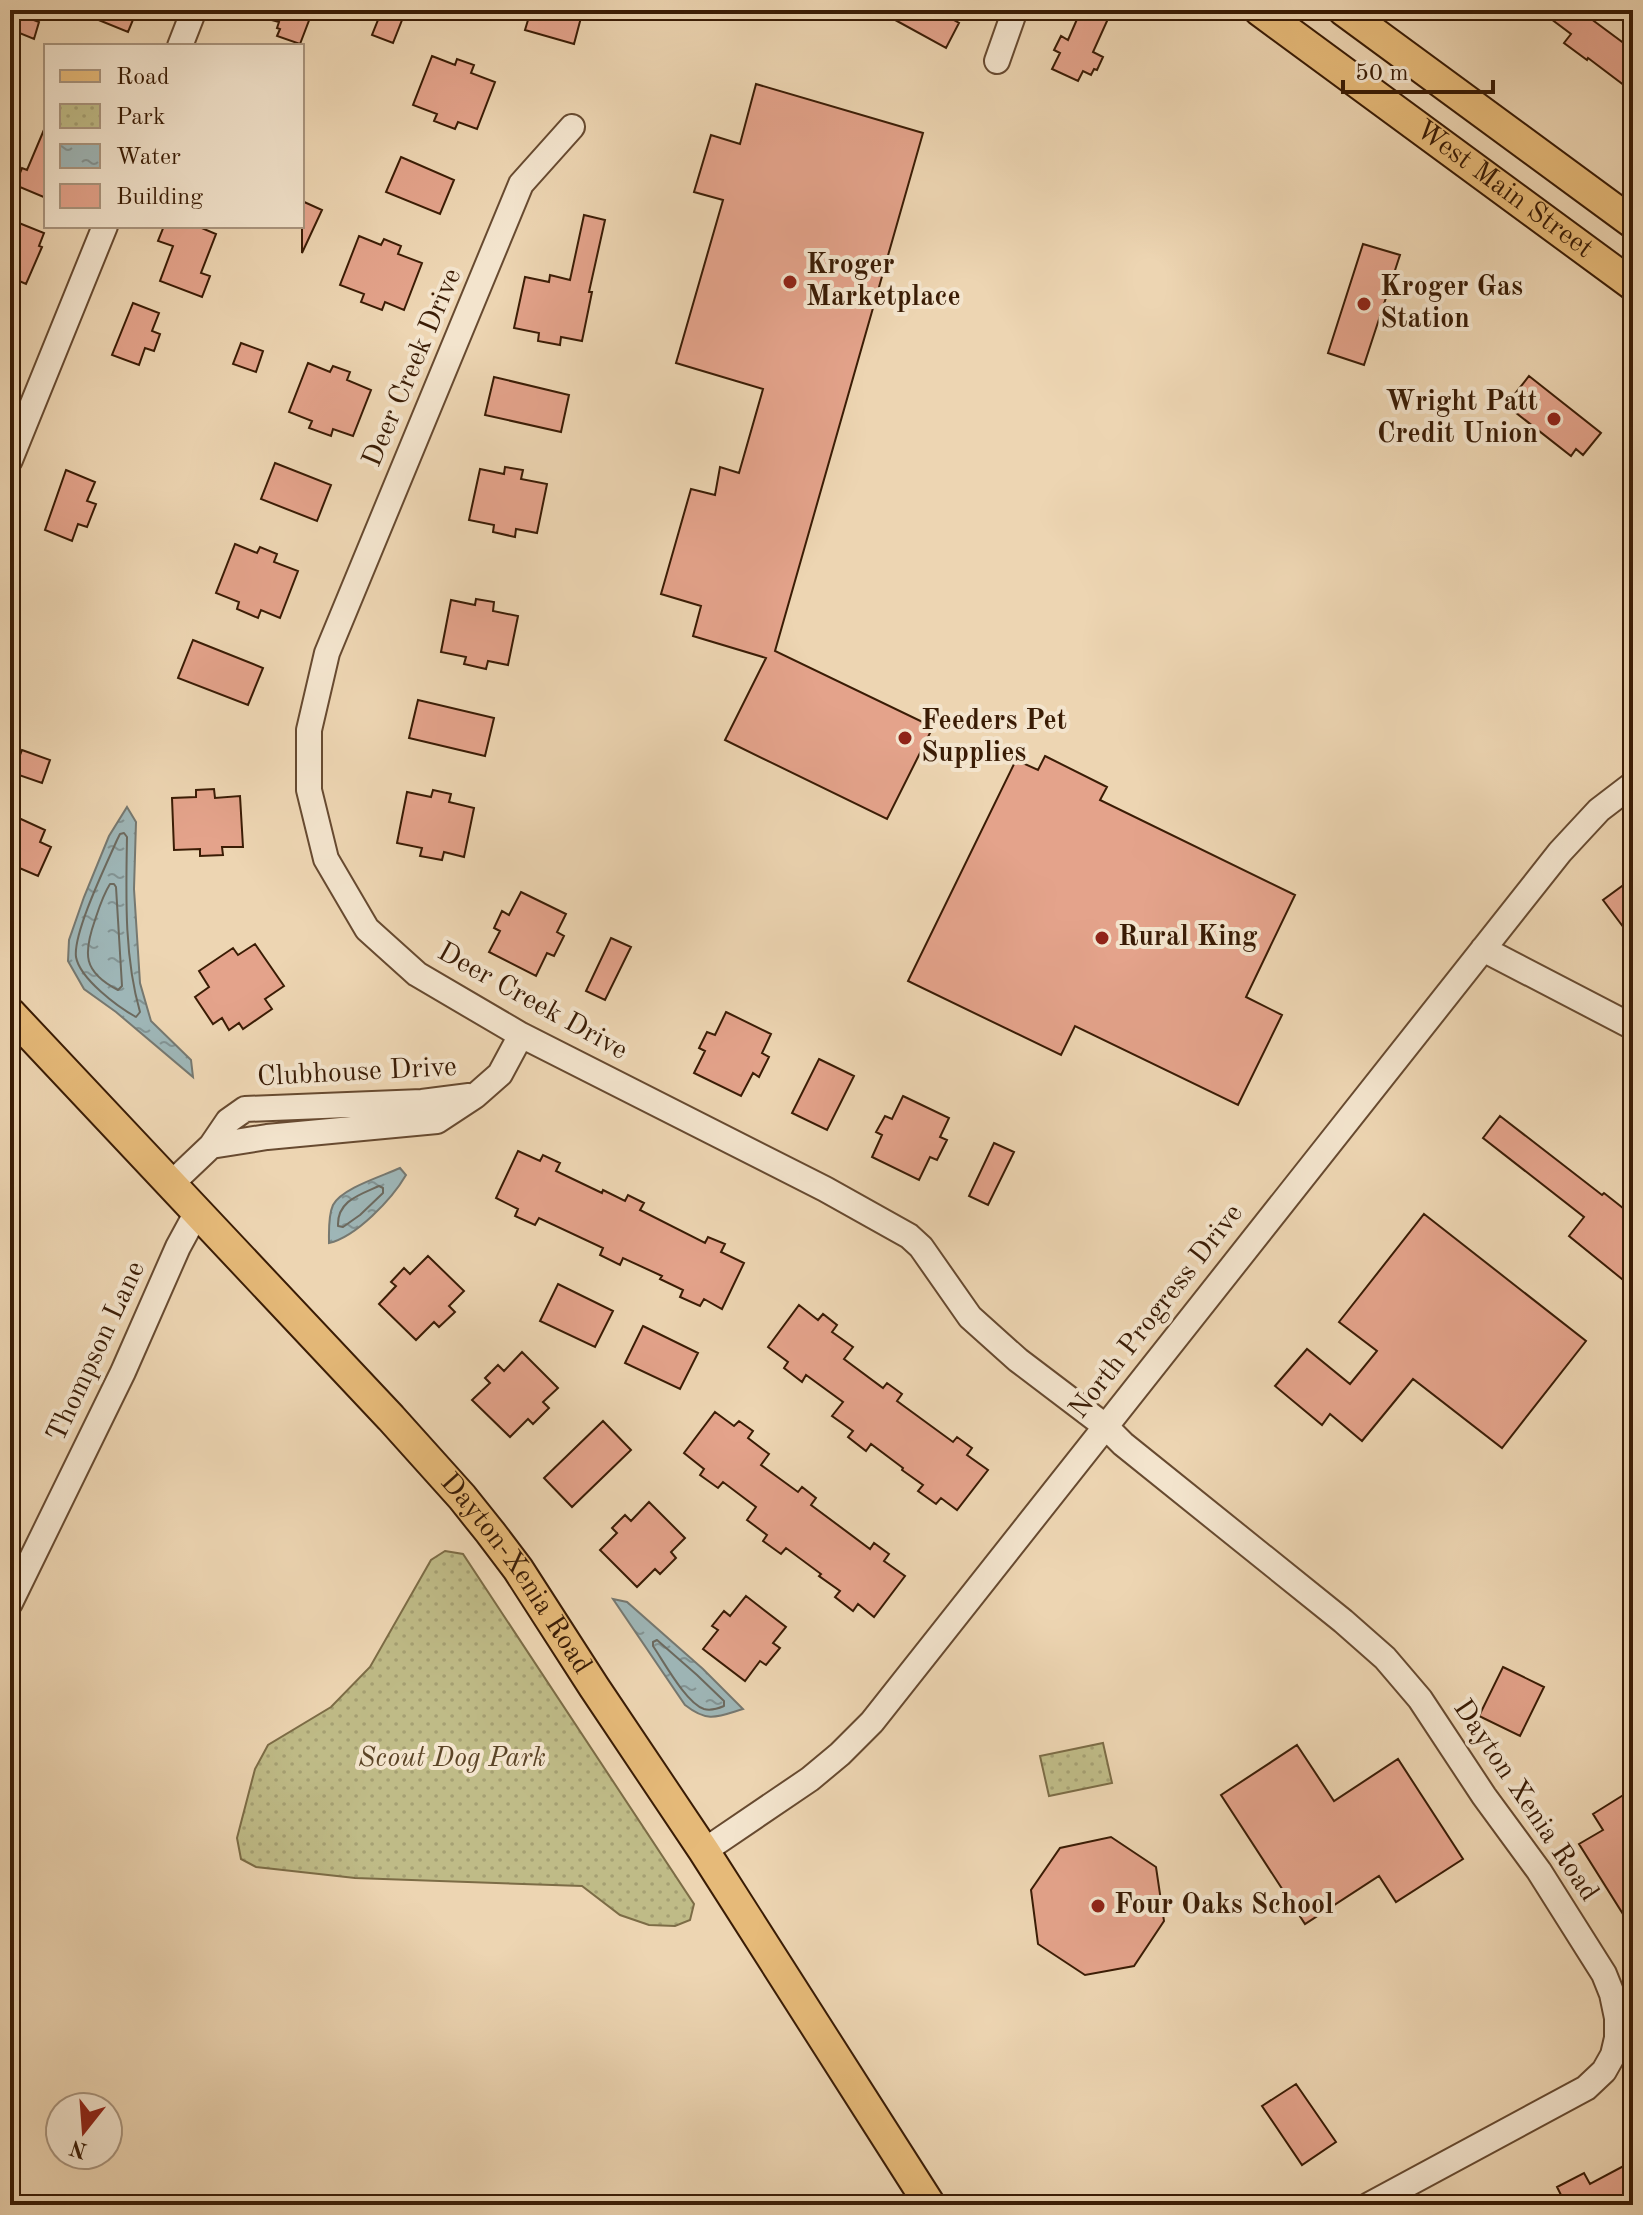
<svg xmlns="http://www.w3.org/2000/svg" width="1643" height="2215" font-family="'Old Standard TT',serif">
	<style>
		.park { fill: url(#park-dots); stroke: #7c6c46; stroke-width: 2 }
		.water { fill: url(#water-ripples); stroke: #767870; stroke-width: 2 }
		.lines { fill: none; stroke-linecap: round; stroke-linejoin: round }
		.shore { stroke: #6c695e; stroke-width: 2 }
		.building { fill: #e4a38b; stroke: #3a1c05; stroke-width: 2 }
		.minor-casing { stroke: #674a30; stroke-width: 28 }
		.major-casing { stroke: #3a1c05; stroke-width: 34 }
		.minor { stroke: #f3e4cd; stroke-width: 24 }
		.major { stroke: #e6ba79; stroke-width: 30 }
		.poi-dot { fill: #8f2418; stroke: #f3e4cd; stroke-width: 3 }
		.labels { text-anchor: middle; dominant-baseline: central; stroke-width: 8; stroke-linejoin: round; paint-order: stroke }
		.street-label { font-size: 28px; fill: #3a1c05; stroke: #f3e4cd }
		.poi-label { font-size: 28px; font-weight: bold; fill: #3a1c05; stroke: #f3e4cd; text-anchor: start }
		.park-label { font-size: 28px; font-style: italic; fill: #5b4426; stroke: #f3e4cd }
	</style>
	<defs>
		<pattern id="park-dots" width="8" height="8" patternUnits="userSpaceOnUse" patternTransform="scale(2)"><rect width="8" height="8" fill="#bfbb87"/><path d="M2 2h.1M6 6h.1" fill="none" stroke="#a5a073" stroke-width="1.8" stroke-linecap="round"/></pattern>
		<pattern id="water-ripples" width="26" height="14" patternUnits="userSpaceOnUse" patternTransform="scale(2)"><rect width="26" height="14" fill="#9eb6b7"/><path d="M2 4q2-2 4 0t4 0M15 11q2-2 4 0t4 0" fill="none" stroke="#829393"/></pattern>
	</defs>
	<rect width="100%" height="100%" fill="#edd5b2"/>
	<filter id="stains"><feTurbulence type="fractalNoise" baseFrequency=".0025" numOctaves="4"/><feColorMatrix values="0 0 0 0 .2 0 0 0 0 .09 0 0 0 0 .02 0 0 0 .5 -.17"/></filter>
	<radialGradient id="worn" r=".72"><stop offset=".6" stop-color="#630" stop-opacity="0"/><stop offset="1" stop-color="#630" stop-opacity=".3"/></radialGradient>
	<path class="park" d="M445 1551 463 1554 694 1904 690 1920 675 1926 649 1925 620 1915 582 1886 355 1878 256 1867 241 1859 237 1838 255 1769 268 1745 331 1707 370 1667 431 1560Z
		M1103 1743 1112 1783 1049 1796 1040 1756Z"/>
	<path class="water" d="M127 807 136 822 134 889 140 983 151 1021 191 1060 193 1077 116 1012 84 989 68 961 69 940 84 897 109 836Z
		M400 1168 406 1175C392 1199 356 1237 329 1243 329 1232 328 1216 333 1205 342 1188 383 1176 400 1168Z
		M613 1599 627 1602 703 1669 743 1709C717 1717 708 1723 685 1705Z"/>
	<g class="lines">
		<path class="shore" d="M124 833 127 837C126 895 124 956 140 1012L136 1017C118 1007 80 979 76 957 73 933 106 865 117 840L120 834Z
			M110 884H114L116 887 122 986 118 990C83 972 83 954 95 920 99 908 103 895 110 884Z
			M379 1186 383 1188V1193L360 1215 343 1227 338 1226C337 1201 359 1195 379 1186Z
			M657 1640 697 1675 724 1701V1706C717 1709 711 1711 704 1709 686 1703 664 1662 653 1646V1642Z"/>
	</g>
	<path class="building" d="M74 10H137L128 32Z
		M251 10H313L300 44 277 36 280 29 277 28 279 22 250 14Z
		M382 10H391L404 15 393 43 372 35Z
		M531 10H583L574 44 525 30Z
		M877 10H936L959 23 946 48Z
		M1081 10H1112L1093 52 1103 57 1097 70 1094 69 1091 75 1083 71 1078 81 1052 69 1060 53 1054 50 1061 36 1068 40Z
		M1539 10H1579L1633 50V92L1588 58 1587 60 1564 43 1571 34Z
		M18 14 39 22 34 39 12 30Z
		M432 56 455 65 457 59 474 65 471 73 495 82 477 129 458 122 455 129 434 121 437 114 413 105Z
		M756 84 923 133 775 651 933 727 887 819 725 740 766 658 693 636 701 606 661 594 691 489 715 495 720 467 739 473 763 389 676 363 723 200 694 192 711 135 740 144Z
		M46 125V198L15 185 22 168 27 170Z
		M401 157 454 180 440 214 386 192Z
		M302 201 322 210 302 253Z
		M584 215 605 220 589 292H592L582 341 561 337 560 345 538 341 539 333 514 328 525 277 549 282 550 275 570 280Z
		M14 221 44 233 39 246 42 247 26 284 10 277V231Z
		M164 226H197L216 234 201 273 210 276 202 297 160 281 173 246 158 241Z
		M359 236 381 245 384 239 401 246 398 254 422 263 404 310 385 302 382 310 361 302 364 294 340 285Z
		M1363 244 1400 255 1364 365 1328 353Z
		M133 303 159 313 152 331 160 334 154 351 145 348 139 365 112 355Z
		M241 343 263 351 256 372 233 364Z
		M308 363 330 372 333 366 350 372 347 380 371 390 353 436 333 429 331 436 309 428 312 421 289 412Z
		M1529 376 1601 433 1583 455 1576 449 1571 456 1506 405Z
		M494 377 569 395 561 432 485 415Z
		M275 463 331 485 317 521 261 499Z
		M505 467 523 470 521 479 547 484 537 533 516 529 515 537 493 532 494 525 469 520 480 469 504 474Z
		M66 470 95 482 87 501 96 504 87 527 78 524 72 541 45 530Z
		M235 544 257 553 260 547 277 554 274 562 298 571 280 618 261 610 258 618 237 609 239 602 216 593Z
		M476 599 494 602 493 611 518 616 508 665 488 661 486 669 464 664 466 657 441 652 451 600 475 605Z
		M193 640 263 668 248 705 178 678Z
		M418 700 494 718 485 756 409 738Z
		M22 750 50 760 42 783 13 773Z
		M1045 756 1107 787 1100 800 1295 895 1246 997 1282 1015 1238 1105 1075 1026 1061 1055 908 981 1016 760 1038 770Z
		M214 789 215 798 240 796 243 847H222L223 855 200 856V849L174 850 172 798 196 797V790Z
		M433 790 451 794 449 802 474 808 464 857 444 852 442 860 420 856 422 848 397 843 407 792 431 797Z
		M10 814 45 830 40 842 51 847 38 876 10 864Z
		M1633 878V940L1603 900Z
		M521 892 566 914 557 932 564 936 554 956 547 953 536 976 489 952 500 931 494 928 502 911 509 915Z
		M611 938 631 947 605 1000 586 991Z
		M255 944 284 986 265 999 272 1009 243 1029 239 1023 229 1030 222 1018 213 1024 195 997 209 987 199 971 233 948 238 955Z
		M726 1012 771 1034 762 1053 769 1057 759 1077 753 1073 741 1096 694 1073 705 1051 699 1048 707 1032 715 1035Z
		M819 1059 854 1076 827 1130 792 1113Z
		M903 1096 949 1118 940 1137 947 1140 937 1160 930 1157 919 1180 872 1157 882 1135 876 1132 885 1116 892 1119Z
		M1500 1116 1602 1195 1604 1193 1633 1216V1288L1569 1236 1584 1217 1483 1138Z
		M994 1143 1014 1152 988 1205 969 1196Z
		M518 1151 540 1161 543 1155 560 1163 556 1171 602 1193 603 1190 625 1201 628 1195 644 1203 640 1210 705 1243 708 1237 725 1244 721 1252 744 1263 722 1309 704 1299 700 1306 680 1297 683 1290 660 1279 662 1276 623 1258 620 1265 600 1255 603 1248 539 1218 535 1225 515 1216 518 1209 496 1198Z
		M1424 1214 1586 1341 1502 1448 1413 1379 1362 1441 1330 1414 1322 1425 1275 1386 1307 1349 1350 1384 1377 1351 1339 1322Z
		M428 1256 464 1291 449 1306 455 1312 439 1327 434 1322 416 1340 379 1304 396 1286 391 1282 404 1268 410 1274Z
		M558 1284 613 1311 595 1347 540 1321Z
		M799 1305 818 1320 823 1314 837 1325 832 1332 853 1347 844 1359 883 1388 887 1383 902 1394 897 1401 953 1442 957 1437 972 1448 967 1455 988 1470 957 1510 941 1498 936 1504 918 1491 923 1485 902 1470 903 1468 871 1444 866 1451 848 1437 853 1431 832 1416 843 1402 806 1375 802 1382 784 1368 788 1362 768 1347Z
		M643 1326 698 1353 680 1389 625 1363Z
		M522 1352 558 1388 543 1402 549 1408 533 1424 528 1419 510 1437 472 1400 490 1383 485 1378 498 1365 504 1371Z
		M715 1412 734 1426 739 1421 753 1431 748 1438 769 1454 761 1465 798 1492 802 1487 816 1498 811 1505 870 1549 874 1543 889 1554 884 1561 905 1576 874 1617 858 1604 853 1611 835 1597 840 1591 819 1576 821 1574 786 1548 781 1554 763 1541 767 1535 747 1520 756 1507 723 1482 718 1488 700 1475 704 1469 684 1453Z
		M603 1421 631 1450 572 1507 544 1478Z
		M649 1502 685 1538 671 1552 676 1558 660 1574 655 1569 637 1587 600 1550 617 1533 612 1528 625 1515 631 1521Z
		M746 1596 786 1627 773 1643 780 1648 766 1665 760 1661 745 1681 703 1649 718 1630 712 1626 724 1611 730 1616Z
		M1503 1667 1544 1687 1520 1736 1479 1716Z
		M1297 1745 1334 1801 1398 1759 1463 1859 1396 1902 1379 1876 1305 1924 1221 1795Z
		M1633 1789V1930L1579 1844 1603 1830 1593 1814Z
		M1111 1837 1156 1867 1164 1921 1134 1966 1085 1975 1038 1944 1031 1890 1060 1848Z
		M1296 2084 1336 2142 1302 2165 1262 2106Z
		M1633 2161V2205H1566L1557 2187 1584 2173 1590 2184Z"/>
	<g class="lines">
		<defs>
			<path id="minor" d="M180 46 194 10
				M997 61 1015 10
				M572 127 521 184 327 653 309 730V790L326 859 367 929 417 974 521 1035 825 1189 909 1236 921 1247 970 1317 1018 1360 1105 1426 1123 1444 1343 1621 1385 1658 1420 1699 1484 1796 1539 1871 1604 1974 1612 1994 1617 2018V2038L1613 2055 1604 2071 1586 2088 1369 2205
				M10 460 105 226
				M1483 949 1633 1027
				M211 1146 267 1137 437 1121 475 1096 500 1074 521 1035
				M171 1184 211 1146 228 1121 245 1109 422 1102 469 1096
				M10 1603 123 1372 178 1247 197 1212
				M704 1851 810 1779 840 1754 872 1722 1560 852 1599 810 1633 784"/>
			<g id="major">
				<path id="s1" d="M1259 10 1633 285"/>
				<path d="M1343 10 1633 223"/>
				<path id="s2" d="M10 1013 391 1418 462 1497 490 1532 518 1569 594 1687 704 1851 930 2205"/>
			</g>
		</defs>
		<use href="#minor" class="minor-casing"/>
		<use href="#major" class="major-casing"/>
		<use href="#minor" class="minor"/>
		<use href="#major" class="major"/>
	</g>
	<g class="poi-dot">
		<circle cx="790" cy="282" r="8"/>
		<circle cx="1364" cy="304" r="8"/>
		<circle cx="1554" cy="419" r="8"/>
		<circle cx="905" cy="738" r="8"/>
		<circle cx="1102" cy="938" r="8"/>
		<circle cx="1098" cy="1906" r="8"/>
	</g>
	<g class="labels">
		<g class="street-label">
			<text stroke="none"><textPath href="#s1" startOffset="304">West Main Street</textPath></text>
			<text transform="translate(413 368) rotate(-67)">Deer Creek Drive</text>
			<text transform="translate(532 1002) rotate(29)">Deer Creek Drive</text>
			<text transform="translate(357 1073) rotate(-3)">Clubhouse Drive</text>
			<text transform="translate(1157 1312) rotate(-52)">North Progress Drive</text>
			<text transform="translate(97 1352) rotate(-65)">Thompson Lane</text>
			<text stroke="none"><textPath href="#s2" startOffset="756">Dayton-Xenia Road</textPath></text>
			<text transform="translate(1525 1801) rotate(56)">Dayton Xenia Road</text>
		</g>
		<g class="poi-label">
			<text x="806" y="266">Kroger<tspan x="806" dy="32">Marketplace</tspan></text>
			<text x="1380" y="288">Kroger Gas<tspan x="1380" dy="32">Station</tspan></text>
			<text x="1538" y="403" text-anchor="end">Wright Patt<tspan x="1538" dy="32">Credit Union</tspan></text>
			<text x="921" y="722">Feeders Pet<tspan x="921" dy="32">Supplies</tspan></text>
			<text x="1118" y="938">Rural King</text>
			<text x="1114" y="1906">Four Oaks School</text>
		</g>
		<g class="park-label">
			<text x="452" y="1759">Scout Dog Park</text>
		</g>
	</g>
	<rect width="1643" height="2215" fill="none" stroke="#edd5b2" stroke-width="40"/>
	<rect x="12" y="12" width="1619" height="2191" fill="none" stroke="#3a1c05" stroke-width="4"/>
	<rect x="20" y="20" width="1603" height="2175" fill="none" stroke="#3a1c05" stroke-width="2"/>
	<rect x="44" y="44" width="260" height="184" fill="#f3e4cd" stroke="#a9947d" stroke-width="2"/>
	<rect x="60" y="70" width="40" height="12" fill="#e6ba79" stroke="#a9947d" stroke-width="2"/>
	<text x="116" y="84" font-size="24" fill="#3a1c05">Road</text>
	<rect x="60" y="104" width="40" height="24" fill="url(#park-dots)" stroke="#a9947d" stroke-width="2"/>
	<text x="116" y="124" font-size="24" fill="#3a1c05">Park</text>
	<rect x="60" y="144" width="40" height="24" fill="url(#water-ripples)" stroke="#a9947d" stroke-width="2"/>
	<text x="116" y="164" font-size="24" fill="#3a1c05">Water</text>
	<rect x="60" y="184" width="40" height="24" fill="#e4a38b" stroke="#a9947d" stroke-width="2"/>
	<text x="116" y="204" font-size="24" fill="#3a1c05">Building</text>
	<g transform="translate(84 2131) rotate(197)"><circle r="38" fill="#f3e4cd" stroke="#a9947d" stroke-width="2"/>
	<path d="M0-6L14 30L0 20L-14 30Z" fill="#8f2418"/>
	<text y="-12" font-size="22" font-weight="bold" text-anchor="middle" fill="#3a1c05">N</text>
	</g>
	<path d="M1343 80v12h150v-12" fill="none" stroke="#3a1c05" stroke-width="4"/>
	<text x="1355" y="80" font-size="24" fill="#3a1c05" stroke="#f3e4cd" stroke-width="6" paint-order="stroke">50 m</text>
	<rect width="100%" height="100%" filter="url(#stains)"/>
	<rect width="100%" height="100%" fill="url(#worn)"/>
</svg>
